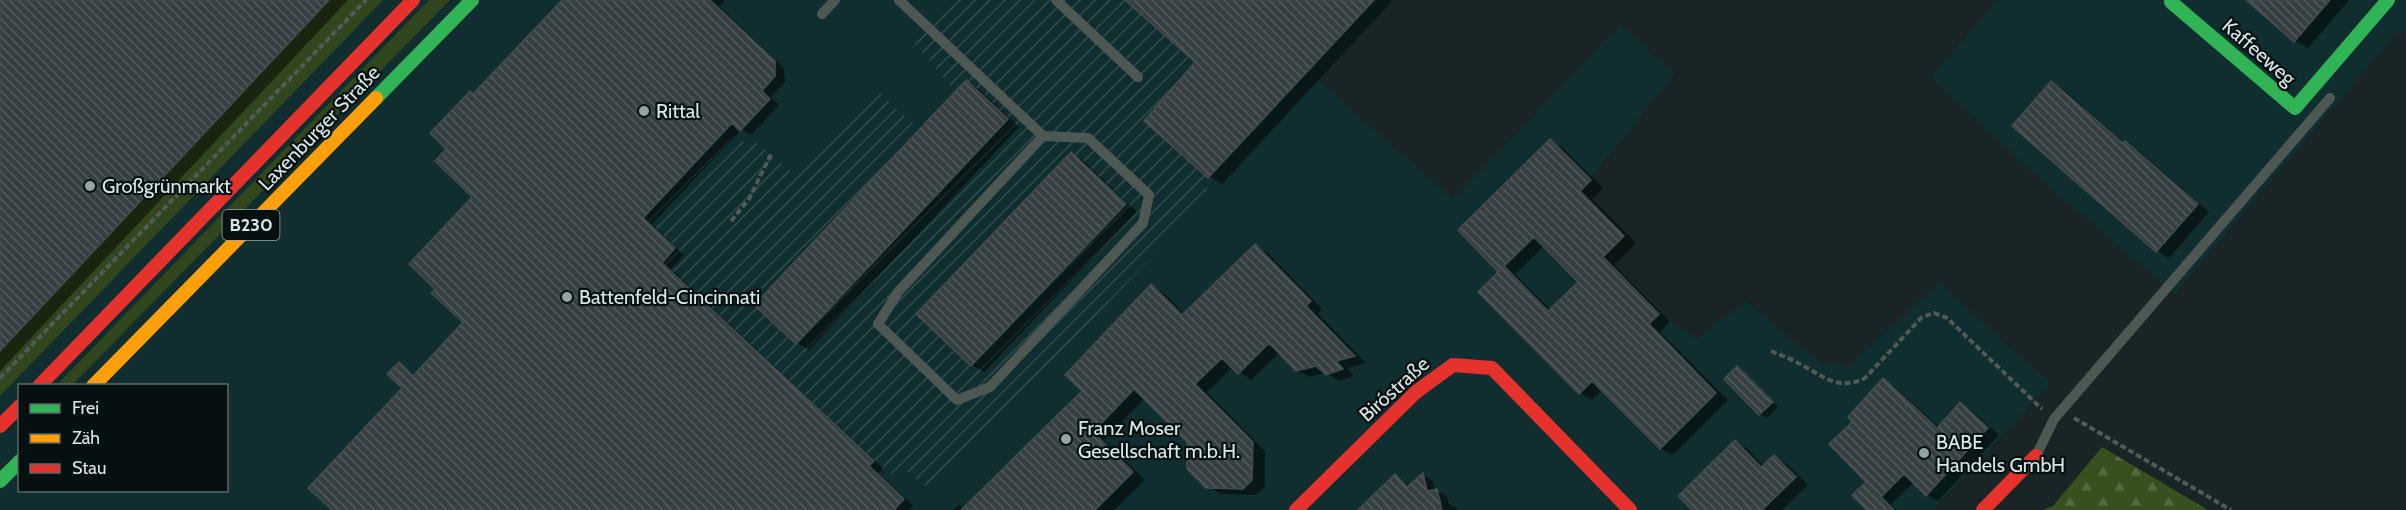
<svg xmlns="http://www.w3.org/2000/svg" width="2406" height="510" font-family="Cabin,sans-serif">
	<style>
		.built { fill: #102e2f; fill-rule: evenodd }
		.industrial { fill: url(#industrial-furrows) }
		.grass { fill: #32461d }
		.forest { fill: url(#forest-firs) }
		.shadow { fill: #0007; fill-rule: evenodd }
		.building { fill: url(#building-back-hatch); stroke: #424c4e; stroke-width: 1.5 }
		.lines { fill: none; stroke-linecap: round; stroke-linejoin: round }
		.path { stroke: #515a58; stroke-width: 4; stroke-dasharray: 6 3; stroke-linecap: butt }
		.lane { stroke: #4d5854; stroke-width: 10 }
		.fast { stroke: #30b455; stroke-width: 14 }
		.slow { stroke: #ff9f0a; stroke-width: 14 }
		.jam { stroke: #e5322d; stroke-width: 14 }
		.poi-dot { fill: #96a3a3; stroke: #071010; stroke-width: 2 }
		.labels { text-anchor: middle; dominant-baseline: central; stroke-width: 4.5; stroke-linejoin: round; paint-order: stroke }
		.shield { fill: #071010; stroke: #9ba6a6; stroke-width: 1.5 }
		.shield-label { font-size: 18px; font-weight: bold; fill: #dae7e7 }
		.street-label { font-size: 20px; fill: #dae7e7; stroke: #071010 }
		.poi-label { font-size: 20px; fill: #dae7e7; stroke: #071010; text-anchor: start }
	</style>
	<defs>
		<pattern id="industrial-furrows" width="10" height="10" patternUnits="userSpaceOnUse" patternTransform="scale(1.5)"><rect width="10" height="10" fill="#102e2f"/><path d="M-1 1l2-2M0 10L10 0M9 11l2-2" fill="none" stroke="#324c4d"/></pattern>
		<pattern id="forest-firs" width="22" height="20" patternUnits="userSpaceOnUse" patternTransform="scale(1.5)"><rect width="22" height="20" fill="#38501d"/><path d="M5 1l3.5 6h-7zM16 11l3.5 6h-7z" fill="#54693e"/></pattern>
		<pattern id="building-back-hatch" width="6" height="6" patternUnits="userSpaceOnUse" patternTransform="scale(1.5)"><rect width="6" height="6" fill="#363f42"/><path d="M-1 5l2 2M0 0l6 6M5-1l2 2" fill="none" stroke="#525b5d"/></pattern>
	</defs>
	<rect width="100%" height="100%" fill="#182425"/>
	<path class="built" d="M0 0H1394L1317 79 1453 199 1621 24 1675 74 1580 191 1624 236 1603 257 1659 314 1697 339 1746 301 1820 363 1849 366 1939 282 2051 384 1933 510H0ZM20 386H226V490H20Z
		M1997 0H2406V35L2399 30 2175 294 2029 169 1931 77Z"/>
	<path class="industrial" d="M955 0H1374L1208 178 1205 202 929 489 901 466 890 475 662 263 675 248 643 218 722 134 731 141 756 142 796 176 876 89 918 128 953 89 914 43Z"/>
	<path class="grass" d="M329 0H383L0 396V351Z
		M429 0H450L72 385 56 386Z"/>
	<path class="forest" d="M2102 447 2208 510H2042L2053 506Z"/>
	<path class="shadow" d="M6 0H348L0 371V7Z
		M564 0H725L719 6 784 68 785 82 771 97 779 105 751 135 742 129 652 224 684 255 671 269 883 468 878 473 913 505 909 510H331L404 388 399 364 415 376 465 322 437 289 475 197 448 149 473 95Z
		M1127 0H1393L1222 184 1209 176 1197 62Z
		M2248 0H2349L2308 48 2295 41Z
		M966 82 979 89 1019 127 809 350 797 343Z
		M2051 83 2064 90 2125 143 2138 150 2209 212 2169 258 2157 250Z
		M1551 141 1563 148 1603 188 1592 199 1636 243 1614 265 1670 322 1660 332 1728 400 1673 455 1660 448 1603 389 1592 400 1580 393 1501 271ZM1544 246 1580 282 1551 310 1515 274Z
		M1071 154 1084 161 1137 212 984 372 972 365Z
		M1255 246 1268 253 1322 309 1318 314 1366 363 1347 368 1354 376 1339 381 1326 373 1310 377 1297 370 1280 352 1251 380 1233 367 1207 392 1265 451V487L1256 495 1221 494 1207 486 1189 442 1145 398 1104 440 1145 480 1114 510H953L959 505 965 508 1084 391 1151 286 1164 293 1185 315Z
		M1737 368 1744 372 1778 407 1767 418 1760 414Z
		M1884 380 1895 387 1939 427 1961 404 1972 411 1999 435 1938 501 1927 495 1914 482 1891 504 1897 510H1869L1868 482 1854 422Z
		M1735 442 1748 449 1764 466 1774 457 1787 464 1808 485 1782 510H1694Z
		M1423 475 1433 481 1435 491 1447 496 1449 504 1459 510H1360L1395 476 1410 487Z"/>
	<path class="building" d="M0 0H329L0 351Z
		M562 0H710L775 61V76L762 91 770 99 740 131 732 123 643 218 675 248 662 263 874 461 869 466 904 499 894 510H332L308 488 402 388 387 374 399 362 413 376 463 322 431 293 435 289 409 264 472 197 435 161 446 149 430 133 470 91 473 94Z
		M1125 0H1374L1208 178 1144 121 1195 62Z
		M2246 0H2330L2294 42Z
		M966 80 1008 119 796 344 754 305Z
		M2051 81 2123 143 2125 141 2198 204 2156 252 2012 126Z
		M1550 139 1591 180 1580 191 1624 236 1603 257 1659 314 1649 324 1716 393 1660 449 1592 381 1579 394 1478 292 1504 266 1548 311 1578 282 1534 237 1498 272 1458 230Z
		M1071 152 1126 204 971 366 916 314Z
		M1255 244 1311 301 1306 306 1355 356 1336 361 1343 369 1326 375 1316 366 1296 371 1269 343 1238 374 1222 358 1195 384 1253 442 1252 480 1243 489 1206 488 1187 469V442L1134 389 1093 432 1133 472 1095 510H961L1082 391 1065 375 1151 284 1182 315Z
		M1737 366 1773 402 1759 415 1724 379Z
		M1883 378 1937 428 1960 402 1988 428 1926 496 1904 474 1881 497 1894 510H1867L1852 495 1866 482 1829 444 1852 422 1848 417Z
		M1735 440 1761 467 1774 455 1796 477 1762 510H1692L1678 496Z
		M1423 473 1427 491 1437 489 1442 510H1358L1395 474 1407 487Z"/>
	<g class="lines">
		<path class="path" d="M731 221 749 199 771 154
			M1771 351C1780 355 1790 358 1798 363 1823 375 1836 392 1865 378L1922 317 1934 313 1947 318 2042 409
			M0 378 366 0
			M2074 418 2231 510"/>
		<path class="lane" d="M899 0 1043 136
			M1056 0 1138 77
			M822 14 835 0
			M1043 136 1088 138 1149 195 1143 223 990 387 957 400 878 324 898 292Z
			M2036 456 2054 419 2330 98"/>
		<path class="fast" d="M2171 2 2295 108 2388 0
			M376 98 472 0
			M0 481 20 461"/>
		<path class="slow" d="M93 386 376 98"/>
		<path class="jam" d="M39 386 413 0
			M0 426 20 406
			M1296 510 1416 392 1453 365 1492 368 1630 510
			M1983 510 2036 456"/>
	</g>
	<g class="poi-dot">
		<circle cx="644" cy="111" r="6"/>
		<circle cx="90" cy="186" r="6"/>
		<circle cx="567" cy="297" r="6"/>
		<circle cx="1066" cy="439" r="6"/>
		<circle cx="1924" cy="453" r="6"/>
	</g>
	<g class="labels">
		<rect class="shield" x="222.5" y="210" width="57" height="30" rx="4.5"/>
		<g class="shield-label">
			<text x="251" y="225">B230</text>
		</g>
		<g class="street-label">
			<text transform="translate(2259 52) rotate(41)">Kaffeeweg</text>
			<text transform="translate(319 128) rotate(-46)">Laxenburger Straße</text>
			<text transform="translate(1394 389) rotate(-42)">Biróstraße</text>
		</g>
		<g class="poi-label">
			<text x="656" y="111">Rittal</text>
			<text x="102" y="186">Großgrünmarkt</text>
			<text x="579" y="297">Battenfeld-Cincinnati</text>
			<text x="1078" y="428">Franz Moser<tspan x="1078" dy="23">Gesellschaft m.b.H.</tspan></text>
			<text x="1936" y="442">BABE<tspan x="1936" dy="23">Handels GmbH</tspan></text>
		</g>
	</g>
	<rect x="18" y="384" width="210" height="108" fill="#071010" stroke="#5b6666" stroke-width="1.5"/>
	<rect x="30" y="404" width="30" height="9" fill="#30b455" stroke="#5b6666" stroke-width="1.5"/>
	<text x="72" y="414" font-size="18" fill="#dae7e7">Frei</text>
	<rect x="30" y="434" width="30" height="9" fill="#ff9f0a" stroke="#5b6666" stroke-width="1.5"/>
	<text x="72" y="444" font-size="18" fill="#dae7e7">Zäh</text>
	<rect x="30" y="464" width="30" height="9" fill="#e5322d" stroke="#5b6666" stroke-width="1.5"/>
	<text x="72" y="474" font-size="18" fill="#dae7e7">Stau</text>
</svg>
